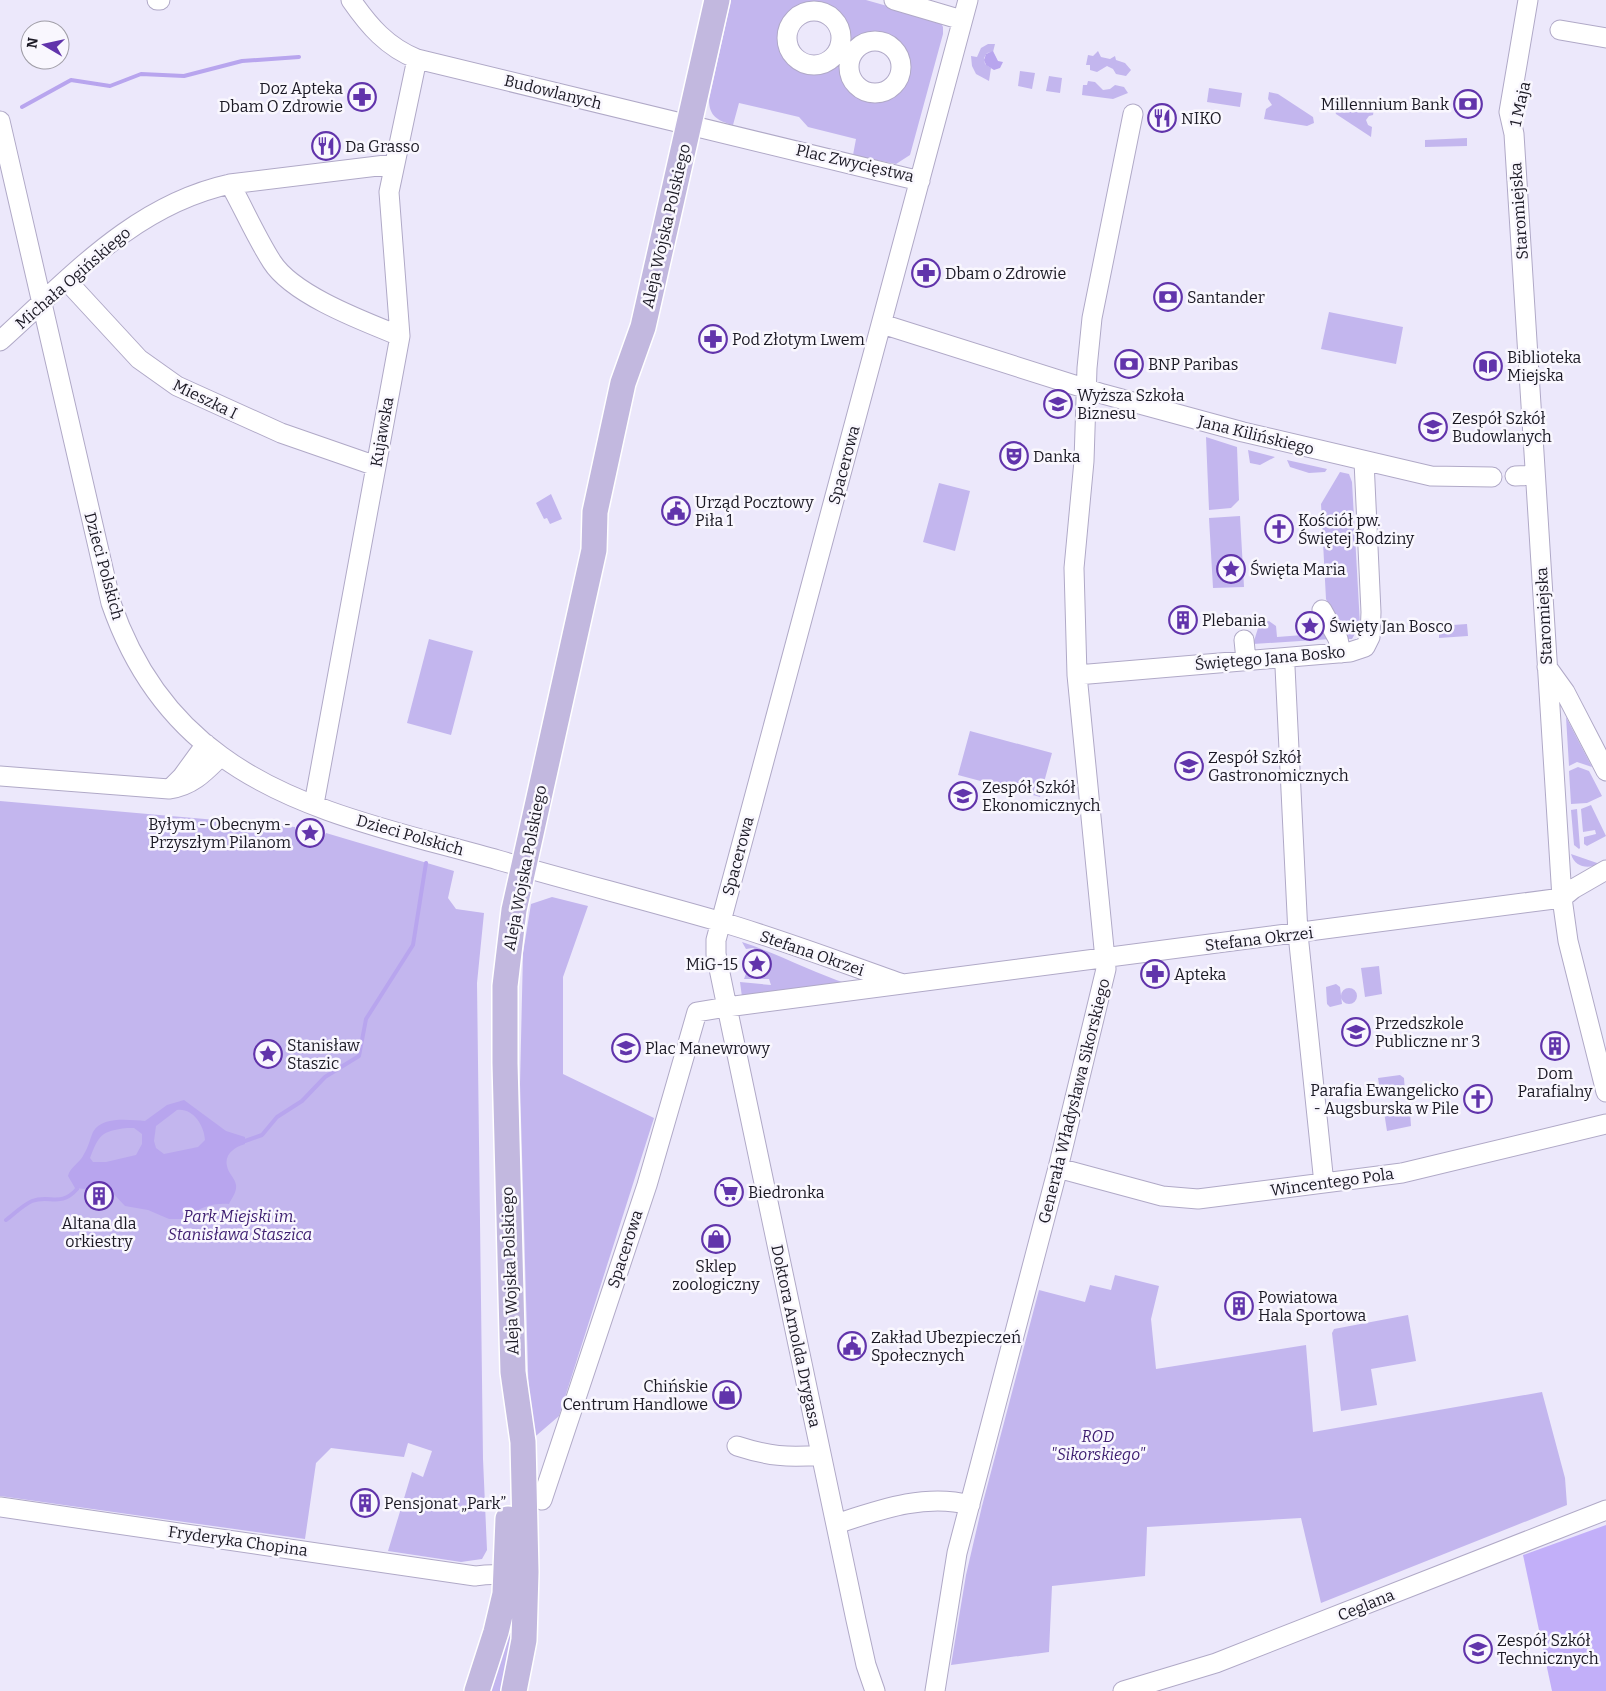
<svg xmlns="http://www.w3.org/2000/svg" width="1606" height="1691" font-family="Bitter,serif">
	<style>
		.green { fill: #c3b6ee; fill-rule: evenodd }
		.forest { fill: #c2aff9 }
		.water { fill: #b8a5ee; fill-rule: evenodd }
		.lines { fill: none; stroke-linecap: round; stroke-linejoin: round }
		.stream { stroke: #b8a5ee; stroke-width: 4 }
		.minor-casing { stroke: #b0a9c7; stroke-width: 21 }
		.major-casing { stroke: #fff; stroke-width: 28 }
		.minor { stroke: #fff; stroke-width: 19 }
		.major { stroke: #c2b8df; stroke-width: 25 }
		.labels { text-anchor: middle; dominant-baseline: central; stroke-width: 5; stroke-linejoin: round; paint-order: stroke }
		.poi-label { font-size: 16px; fill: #1b1924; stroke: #f9f7fe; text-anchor: start }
		.street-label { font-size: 16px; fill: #1b1924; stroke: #f9f7fe }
		.park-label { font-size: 16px; font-style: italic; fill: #3d1d70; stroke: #f9f7fe }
	</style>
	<rect width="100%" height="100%" fill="#ece8fb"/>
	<path class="green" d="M731 0H866L940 21 943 27V34L910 155 896 164 853 155 856 139 808 127 799 117 739 103 733 125C718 121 709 116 709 100ZM816 11C850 18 847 64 813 64 778 64 778 10 816 11ZM876 41 893 49C900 58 902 68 898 78 895 84 889 89 883 91 846 103 834 42 876 41Z
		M988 44H995L993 52 987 53 984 58 985 64 991 68 989 81 976 74 972 66 971 56 977 57 981 48Z
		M1098 51 1101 57 1110 59 1115 56 1116 60 1125 63 1131 70 1126 76 1116 74 1113 69 1107 66 1097 72 1090 70V65H1086L1088 55 1093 56Z
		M1020 71 1035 73 1032 89 1018 86Z
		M1049 76 1062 78 1060 93 1046 91Z
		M1088 81 1095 82 1103 90 1110 89 1115 85 1124 87 1128 93 1113 99 1082 95 1083 85H1087Z
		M1209 88 1242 93 1240 107 1207 102Z
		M1269 92 1278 94 1313 117 1314 123 1307 126 1264 119 1266 109 1272 105 1268 99Z
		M1340 103 1374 109 1373 115 1369 116 1366 120 1368 125 1372 127 1371 137 1336 114 1334 108Z
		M1467 138V146L1425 147V140Z
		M1329 312 1403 327 1396 364 1321 349Z
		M1206 437 1237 447 1239 500 1231 508 1209 510Z
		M1248 450 1275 457 1260 465 1250 463Z
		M1287 460 1327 469 1325 472 1309 473 1290 467Z
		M1340 472 1349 474 1352 482 1360 625 1352 639H1344L1326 599 1321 504Z
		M939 483 970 491 955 551 923 542Z
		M551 494 562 519 550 524 547 518 544 519 536 503Z
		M1240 516 1244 587 1213 588 1209 518Z
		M1317 618 1331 639 1253 644 1260 622 1269 621 1276 626 1277 637 1303 635V624L1307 619Z
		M1467 624 1468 636 1439 638V626Z
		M429 639 473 651 451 735 407 723Z
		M1566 717 1592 767 1577 762 1569 766Z
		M970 731 1052 753 1040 797 958 775Z
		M1578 767 1589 771 1602 796 1587 803 1571 804 1569 771Z
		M0 801 295 827 298 840 308 846 321 842 326 833 454 871 448 898 456 909 484 913 477 983 483 1459 487 1550 482 1559 461 1562 388 1551 412 1472 423 1477 432 1451 408 1443 404 1457 331 1448 316 1463 305 1539 0 1496Z
		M1591 805 1606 836 1587 846 1584 844V837L1596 834 1595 830 1583 832 1581 809Z
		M1577 809 1580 848 1579 849 1574 845 1571 810Z
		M1571 854 1600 864C1588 869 1575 868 1571 854Z
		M552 897 588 906 563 977V1074L654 1118 559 1416 530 1441 520 1084 523 953 531 904Z
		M742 942C779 954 812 972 848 984L742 997 740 982 771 985 769 979H744L747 971 762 953 753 948 746 949Z
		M1379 966 1382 994 1365 997 1361 968Z
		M1336 984 1340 987 1342 1004 1330 1007 1327 1004 1326 987Z
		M1341 996a8 8 0 1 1 16 0a8 8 0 1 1-16 0Z
		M1400 1075 1404 1078 1405 1092 1381 1097 1378 1078Z
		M1406 1109 1410 1112 1411 1126 1387 1131 1384 1112Z
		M1115 1275 1159 1286 1151 1319 1156 1369 1306 1345 1313 1432 1542 1392 1565 1478 1567 1505 1321 1603 1301 1518 1147 1527 1145 1576 1052 1586 1049 1652 951 1665 966 1575 982 1506 1039 1290 1085 1302 1090 1285 1111 1290Z
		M1408 1315 1416 1361 1371 1369 1377 1405 1341 1411 1332 1333 1334 1329Z
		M516 1607 507 1691H484Z"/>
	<path class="forest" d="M1606 1525V1691H1552L1523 1555Z"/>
	<path class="water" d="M993 51 998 61 1003 62 1000 68 994 70 986 65 984 60 986 54Z
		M184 1100 226 1131 245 1137V1144C235 1147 224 1154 227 1166 228 1173 235 1178 236 1185 237 1192 232 1198 229 1204 213 1203 198 1207 188 1219H169L148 1210 125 1206 108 1188 98 1184 85 1189 75 1188 68 1176C70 1167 80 1163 84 1154 88 1148 90 1139 93 1132 102 1116 129 1120 145 1121L167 1105ZM177 1110C193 1108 204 1125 205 1140L198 1147 164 1154 156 1148 154 1141 156 1126ZM127 1128H134L142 1134V1144L136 1155 106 1162H93L90 1158C99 1135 101 1131 127 1128Z"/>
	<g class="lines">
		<path class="stream" d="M22 107 71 80 110 86 141 74 184 76 242 61 299 57
			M245 1141 262 1135 277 1117 302 1101 325 1077 359 1056 366 1019 413 945 426 863
			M6 1220C14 1214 23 1205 32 1201 50 1194 60 1208 77 1189"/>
		<defs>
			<path id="minor" d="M157 0H160
				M351 0C369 26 387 47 417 59L920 181
				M894 0 962 20
				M1528 0 1509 112 1514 134 1517 182 1562 898 1568 941 1606 1092
				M787 38a27 27 0 1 1 54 0a27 27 0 1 1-54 0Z
				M1560 30 1606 38
				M849 67a26 26 0 1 1 52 0a26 26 0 1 1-52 0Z
				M0 121 111 603C132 664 168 718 221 756 298 813 407 834 498 860 571 881 645 900 718 921 780 939 840 962 900 983
				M230 184C244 209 256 237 272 262 293 295 363 321 400 336
				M67 281 139 359 177 386 281 433 376 466
				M882 324 1103 394 1243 432 1431 476 1492 477
				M0 341C70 278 134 205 230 184L394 164
				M1515 476 1535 475
				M1322 610 1338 639 1341 653
				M1244 640 1246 660
				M1285 667 1298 934 1323 1174
				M1547 667 1565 692 1606 771
				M1077 675 1350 652 1365 647 1370 637 1371 612 1364 461
				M0 776 169 789C192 786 205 772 221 756
				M172 787 182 777 206 744
				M314 804 400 336 389 192 417 59
				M1058 1168 1162 1196 1198 1199 1402 1173 1606 1124
				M737 1446C768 1456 788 1458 821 1455
				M542 1500 647 1185 697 1012 727 1007 716 954V940L968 0
				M0 1507 475 1576C491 1574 504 1572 515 1585
				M836 1524C879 1510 925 1493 970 1505
				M875 1691 866 1665 856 1620 727 1007 1562 898 1573 889 1606 870
				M935 1691 957 1553 1058 1168 1106 969 1077 675 1074 568 1084 461 1087 368 1092 318 1133 114
				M1123 1691 1216 1663 1606 1510"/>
			<path id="major" d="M477 1691 496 1632 505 1594 508 1519
				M514 1691 524 1640 526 1572 523 1442 513 1372 505 1063V986L514 910 594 550 595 512 623 383 643 327 717 0"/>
		</defs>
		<use href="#minor" class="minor-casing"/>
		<use href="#major" class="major-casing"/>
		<use href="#minor" class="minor"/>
		<use href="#major" class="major"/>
	</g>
	<defs>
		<symbol id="pharmacy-ring" viewBox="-11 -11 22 22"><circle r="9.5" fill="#f9f7fe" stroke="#6134ab" stroke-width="1.5"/><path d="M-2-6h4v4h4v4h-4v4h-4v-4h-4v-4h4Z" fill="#6134ab"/></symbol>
		<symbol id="bank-ring" viewBox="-11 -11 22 22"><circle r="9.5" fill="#f9f7fe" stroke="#6134ab" stroke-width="1.5"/><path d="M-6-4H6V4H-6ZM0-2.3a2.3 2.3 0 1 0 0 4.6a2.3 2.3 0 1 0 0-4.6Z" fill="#6134ab"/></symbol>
		<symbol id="restaurant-ring" viewBox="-11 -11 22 22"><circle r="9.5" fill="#f9f7fe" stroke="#6134ab" stroke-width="1.5"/><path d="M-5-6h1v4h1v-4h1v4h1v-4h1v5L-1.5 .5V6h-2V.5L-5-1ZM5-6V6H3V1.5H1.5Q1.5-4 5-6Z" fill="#6134ab"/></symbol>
		<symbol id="library-ring" viewBox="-11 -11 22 22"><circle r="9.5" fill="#f9f7fe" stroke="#6134ab" stroke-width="1.5"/><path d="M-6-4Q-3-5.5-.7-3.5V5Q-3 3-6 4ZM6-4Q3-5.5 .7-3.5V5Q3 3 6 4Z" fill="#6134ab"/></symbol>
		<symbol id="university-ring" viewBox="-11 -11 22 22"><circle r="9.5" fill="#f9f7fe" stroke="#6134ab" stroke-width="1.5"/><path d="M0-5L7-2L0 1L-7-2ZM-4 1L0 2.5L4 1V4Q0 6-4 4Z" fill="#6134ab"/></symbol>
		<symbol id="school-ring" viewBox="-11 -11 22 22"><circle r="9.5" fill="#f9f7fe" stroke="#6134ab" stroke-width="1.5"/><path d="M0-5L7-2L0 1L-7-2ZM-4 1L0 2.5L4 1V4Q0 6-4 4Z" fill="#6134ab"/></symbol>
		<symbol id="theatre-ring" viewBox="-11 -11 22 22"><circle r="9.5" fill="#f9f7fe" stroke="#6134ab" stroke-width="1.5"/><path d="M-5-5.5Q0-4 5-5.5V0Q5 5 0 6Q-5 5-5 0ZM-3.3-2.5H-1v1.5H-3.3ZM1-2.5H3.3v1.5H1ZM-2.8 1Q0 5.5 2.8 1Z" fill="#6134ab"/></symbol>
		<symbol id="civic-ring" viewBox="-11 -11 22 22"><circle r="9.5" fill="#f9f7fe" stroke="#6134ab" stroke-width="1.5"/><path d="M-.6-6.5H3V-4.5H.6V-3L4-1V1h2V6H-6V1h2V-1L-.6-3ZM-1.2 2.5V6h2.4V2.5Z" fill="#6134ab"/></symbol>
		<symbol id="church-ring" viewBox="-11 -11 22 22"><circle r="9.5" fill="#f9f7fe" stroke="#6134ab" stroke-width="1.5"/><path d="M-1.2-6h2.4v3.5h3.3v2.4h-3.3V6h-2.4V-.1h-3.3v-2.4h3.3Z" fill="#6134ab"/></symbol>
		<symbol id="sight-ring" viewBox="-11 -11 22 22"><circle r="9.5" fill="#f9f7fe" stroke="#6134ab" stroke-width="1.5"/><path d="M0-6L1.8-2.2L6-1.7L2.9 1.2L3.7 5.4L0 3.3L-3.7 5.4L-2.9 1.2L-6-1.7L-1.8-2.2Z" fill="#6134ab"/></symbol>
		<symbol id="building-ring" viewBox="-11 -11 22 22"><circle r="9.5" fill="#f9f7fe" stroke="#6134ab" stroke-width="1.5"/><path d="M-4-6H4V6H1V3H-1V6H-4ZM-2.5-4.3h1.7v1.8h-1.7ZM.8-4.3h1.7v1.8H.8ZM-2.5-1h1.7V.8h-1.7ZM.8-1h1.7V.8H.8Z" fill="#6134ab"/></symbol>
		<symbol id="supermarket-ring" viewBox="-11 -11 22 22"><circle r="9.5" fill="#f9f7fe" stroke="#6134ab" stroke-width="1.5"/><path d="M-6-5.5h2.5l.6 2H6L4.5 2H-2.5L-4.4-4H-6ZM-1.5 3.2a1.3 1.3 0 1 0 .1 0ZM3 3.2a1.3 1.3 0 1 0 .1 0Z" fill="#6134ab"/></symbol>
		<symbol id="shop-ring" viewBox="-11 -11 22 22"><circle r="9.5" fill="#f9f7fe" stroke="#6134ab" stroke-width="1.5"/><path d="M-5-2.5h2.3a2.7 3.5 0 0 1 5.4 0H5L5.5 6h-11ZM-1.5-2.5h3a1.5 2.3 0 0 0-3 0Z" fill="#6134ab"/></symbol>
	</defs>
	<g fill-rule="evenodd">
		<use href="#pharmacy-ring" x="346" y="81" width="32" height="32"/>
		<use href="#bank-ring" x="1452" y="88" width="32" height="32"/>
		<use href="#restaurant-ring" x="1146" y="102" width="32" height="32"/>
		<use href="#restaurant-ring" x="310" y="130" width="32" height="32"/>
		<use href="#pharmacy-ring" x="910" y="257" width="32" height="32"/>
		<use href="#bank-ring" x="1152" y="281" width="32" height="32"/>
		<use href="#pharmacy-ring" x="697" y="323" width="32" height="32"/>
		<use href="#bank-ring" x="1113" y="348" width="32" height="32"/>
		<use href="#library-ring" x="1472" y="350" width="32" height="32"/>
		<use href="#university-ring" x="1042" y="388" width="32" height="32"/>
		<use href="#school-ring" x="1417" y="411" width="32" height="32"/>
		<use href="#theatre-ring" x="998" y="440" width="32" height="32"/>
		<use href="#civic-ring" x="660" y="495" width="32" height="32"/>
		<use href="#church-ring" x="1263" y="513" width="32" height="32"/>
		<use href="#sight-ring" x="1215" y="553" width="32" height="32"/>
		<use href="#building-ring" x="1167" y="604" width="32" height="32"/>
		<use href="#sight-ring" x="1294" y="610" width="32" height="32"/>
		<use href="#school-ring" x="1173" y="750" width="32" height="32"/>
		<use href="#school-ring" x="947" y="780" width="32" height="32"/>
		<use href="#sight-ring" x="294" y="817" width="32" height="32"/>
		<use href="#sight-ring" x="741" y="948" width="32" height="32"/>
		<use href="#pharmacy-ring" x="1139" y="958" width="32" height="32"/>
		<use href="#school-ring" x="1340" y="1016" width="32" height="32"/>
		<use href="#building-ring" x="1539" y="1030" width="32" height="32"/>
		<use href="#school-ring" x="610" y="1032" width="32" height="32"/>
		<use href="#sight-ring" x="252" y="1038" width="32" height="32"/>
		<use href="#church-ring" x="1462" y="1083" width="32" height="32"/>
		<use href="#supermarket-ring" x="713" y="1176" width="32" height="32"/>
		<use href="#building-ring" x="83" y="1180" width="32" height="32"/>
		<use href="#shop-ring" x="700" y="1223" width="32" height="32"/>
		<use href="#building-ring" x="1223" y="1290" width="32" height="32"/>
		<use href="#civic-ring" x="836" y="1330" width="32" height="32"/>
		<use href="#shop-ring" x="711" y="1379" width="32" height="32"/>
		<use href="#building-ring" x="349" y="1487" width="32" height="32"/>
		<use href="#school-ring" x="1462" y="1633" width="32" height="32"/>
	</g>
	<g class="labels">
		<g class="poi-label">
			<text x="343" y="88" text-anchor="end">Doz Apteka<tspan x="343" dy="18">Dbam O Zdrowie</tspan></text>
			<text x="1449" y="104" text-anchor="end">Millennium Bank</text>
			<text x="1181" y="118">NIKO</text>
			<text x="345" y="146">Da Grasso</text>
			<text x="945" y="273">Dbam o Zdrowie</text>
			<text x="1187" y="297">Santander</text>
			<text x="732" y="339">Pod Złotym Lwem</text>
			<text x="1507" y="357">Biblioteka<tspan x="1507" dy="18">Miejska</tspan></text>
			<text x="1148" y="364">BNP Paribas</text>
			<text x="1077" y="395">Wyższa Szkoła<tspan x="1077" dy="18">Biznesu</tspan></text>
			<text x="1452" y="418">Zespół Szkół<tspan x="1452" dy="18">Budowlanych</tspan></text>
			<text x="1033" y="456">Danka</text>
			<text x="695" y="502">Urząd Pocztowy<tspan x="695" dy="18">Piła 1</tspan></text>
			<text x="1298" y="520">Kościół pw.<tspan x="1298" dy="18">Świętej Rodziny</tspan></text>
			<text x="1250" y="569">Święta Maria</text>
			<text x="1202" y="620">Plebania</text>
			<text x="1329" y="626">Święty Jan Bosco</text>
			<text x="1208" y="757">Zespół Szkół<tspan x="1208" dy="18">Gastronomicznych</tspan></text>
			<text x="982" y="787">Zespół Szkół<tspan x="982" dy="18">Ekonomicznych</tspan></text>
			<text x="291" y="824" text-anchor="end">Byłym - Obecnym -<tspan x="291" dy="18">Przyszłym Pilanom</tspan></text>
			<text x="738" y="964" text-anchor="end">MiG-15</text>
			<text x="1174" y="974">Apteka</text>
			<text x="1375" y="1023">Przedszkole<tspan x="1375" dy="18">Publiczne nr 3</tspan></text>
			<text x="287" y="1045">Stanisław<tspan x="287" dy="18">Staszic</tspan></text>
			<text x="645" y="1048">Plac Manewrowy</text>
			<text x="1555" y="1073" text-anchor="middle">Dom<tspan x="1555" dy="18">Parafialny</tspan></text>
			<text x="1459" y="1090" text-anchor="end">Parafia Ewangelicko<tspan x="1459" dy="18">- Augsburska w Pile</tspan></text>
			<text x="748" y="1192">Biedronka</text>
			<text x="99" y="1223" text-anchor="middle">Altana dla<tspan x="99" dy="18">orkiestry</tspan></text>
			<text x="716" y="1266" text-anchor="middle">Sklep<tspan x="716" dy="18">zoologiczny</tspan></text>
			<text x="1258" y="1297">Powiatowa<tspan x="1258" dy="18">Hala Sportowa</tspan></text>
			<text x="871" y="1337">Zakład Ubezpieczeń<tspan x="871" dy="18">Społecznych</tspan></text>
			<text x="708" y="1386" text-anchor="end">Chińskie<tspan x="708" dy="18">Centrum Handlowe</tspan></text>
			<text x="384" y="1503">Pensjonat „Park”</text>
			<text x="1497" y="1640">Zespół Szkół<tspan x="1497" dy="18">Technicznych</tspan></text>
		</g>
		<g class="street-label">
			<text transform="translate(553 92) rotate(14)">Budowlanych</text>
			<text transform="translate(1520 104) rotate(-77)">1 Maja</text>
			<text transform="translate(855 163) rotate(13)">Plac Zwycięstwa</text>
			<text transform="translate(1519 211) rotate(-94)">Staromiejska</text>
			<text transform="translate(666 226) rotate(-77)">Aleja Wojska Polskiego</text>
			<text transform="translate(73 278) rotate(-41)">Michała Ogińskiego</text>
			<text transform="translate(205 399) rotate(26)">Mieszka I</text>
			<text transform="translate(382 432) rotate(-80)">Kujawska</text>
			<text transform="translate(1256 435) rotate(14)">Jana Kilińskiego</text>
			<text transform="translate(844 465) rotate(-75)">Spacerowa</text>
			<text transform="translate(104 566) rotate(75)">Dzieci Polskich</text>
			<text transform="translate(1544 616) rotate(-93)">Staromiejska</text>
			<text transform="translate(1270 658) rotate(-5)">Świętego Jana Bosko</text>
			<text transform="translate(410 835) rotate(16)">Dzieci Polskich</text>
			<text transform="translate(738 856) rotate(-75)">Spacerowa</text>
			<text transform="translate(525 868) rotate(-79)">Aleja Wojska Polskiego</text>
			<text transform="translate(1259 939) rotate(-7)">Stefana Okrzei</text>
			<text transform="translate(812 953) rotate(19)">Stefana Okrzei</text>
			<text transform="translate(1074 1101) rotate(-76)">Generała Władysława Sikorskiego</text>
			<text transform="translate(1332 1182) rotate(-8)">Wincentego Pola</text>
			<text transform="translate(625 1249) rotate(-72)">Spacerowa</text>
			<text transform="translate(510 1271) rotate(-92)">Aleja Wojska Polskiego</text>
			<text transform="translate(796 1336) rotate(78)">Doktora Arnolda Drygasa</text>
			<text transform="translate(238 1541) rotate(8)">Fryderyka Chopina</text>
			<text transform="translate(1366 1605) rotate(-22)">Ceglana</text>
		</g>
		<g class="park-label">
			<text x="240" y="1216">Park Miejski im.<tspan x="240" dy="18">Stanisława Staszica</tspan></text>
			<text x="1098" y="1436">ROD<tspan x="1098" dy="18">"Sikorskiego"</tspan></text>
		</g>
	</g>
	<g transform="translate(45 45) rotate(279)"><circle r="24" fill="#f9f7fe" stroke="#a09ea7"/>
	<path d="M0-4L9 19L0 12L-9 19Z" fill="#6134ab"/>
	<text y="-8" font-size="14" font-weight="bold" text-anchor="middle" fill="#1b1924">N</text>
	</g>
</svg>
